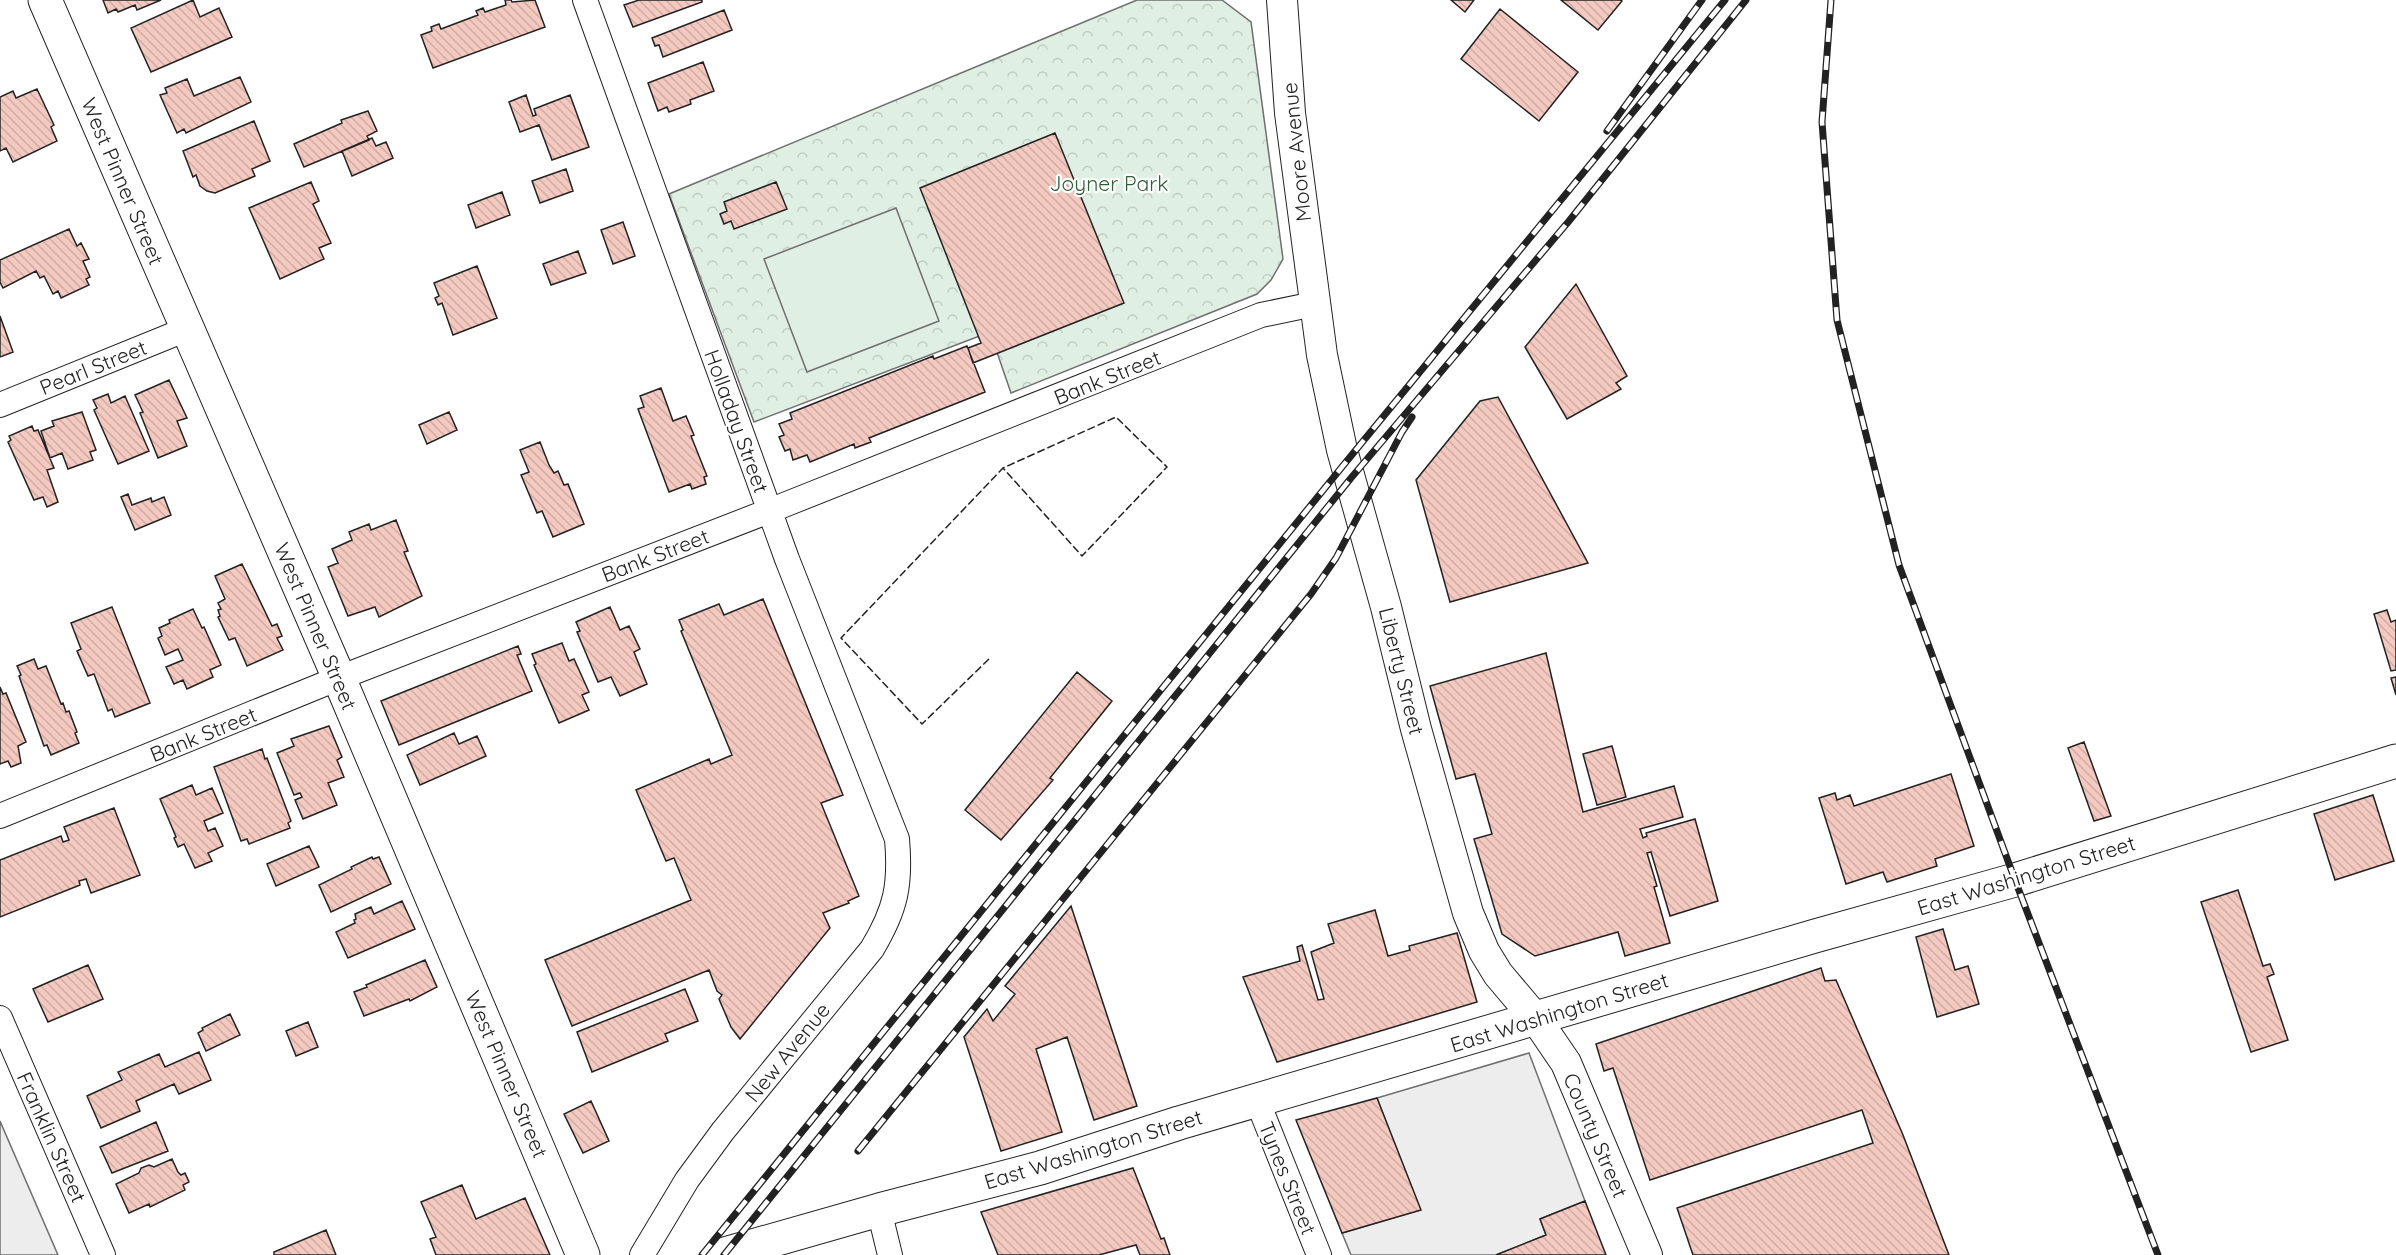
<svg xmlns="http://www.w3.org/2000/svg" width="2396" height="1255" font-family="Quicksand,sans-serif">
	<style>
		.forest { fill: url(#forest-crowns); stroke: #6f6f6f; stroke-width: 1.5 }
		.pitch { fill: #e0efe3; stroke: #6f6f6f; stroke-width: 1.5 }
		.parking { fill: #ededed; stroke: #6f6f6f; stroke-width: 1.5 }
		.building { fill: url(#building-back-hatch); stroke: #222; stroke-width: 1.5 }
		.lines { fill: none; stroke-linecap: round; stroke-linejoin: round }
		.minor-casing { stroke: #222; stroke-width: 26 }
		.tertiary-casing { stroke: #222; stroke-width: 32 }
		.secondary-casing { stroke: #222; stroke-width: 35 }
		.minor { stroke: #fff; stroke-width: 24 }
		.tertiary { stroke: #fff; stroke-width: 30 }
		.secondary { stroke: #fff; stroke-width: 33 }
		.rail-casing { stroke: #222; stroke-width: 7 }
		.rail { stroke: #fff; stroke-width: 4.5; stroke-dasharray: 14; stroke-linecap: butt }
		.fence { stroke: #222; stroke-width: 1.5; stroke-dasharray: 8 3; stroke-linecap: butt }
		.labels { text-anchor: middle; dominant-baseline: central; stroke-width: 4.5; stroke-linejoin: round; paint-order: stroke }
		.street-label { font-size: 21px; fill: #222; stroke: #fff }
		.park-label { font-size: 21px; fill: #2f5e38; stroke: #fff }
	</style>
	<defs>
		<pattern id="forest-crowns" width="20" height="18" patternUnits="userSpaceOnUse" patternTransform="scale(1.5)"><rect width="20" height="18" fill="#e0efe3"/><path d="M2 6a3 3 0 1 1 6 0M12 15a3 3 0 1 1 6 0" fill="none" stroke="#c0cdc2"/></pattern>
		<pattern id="building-back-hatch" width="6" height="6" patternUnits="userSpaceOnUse" patternTransform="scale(1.5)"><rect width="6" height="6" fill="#f3c9c0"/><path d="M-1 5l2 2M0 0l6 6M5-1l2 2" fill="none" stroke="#d0aca5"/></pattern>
	</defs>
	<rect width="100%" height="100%" fill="#fff"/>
	<path class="forest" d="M1137 0H1222L1251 22 1283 259 1271 280 1257 294 1011 393 990 332 754 422 669 194Z"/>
	<path class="pitch" d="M896 208 939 321 807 372 764 259Z"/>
	<path class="parking" d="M1529 1053 1585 1201 1540 1219 1546 1235 1496 1255H1351L1342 1233 1420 1210 1377 1098Z
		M0 1121 58 1255H0Z"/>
	<path class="building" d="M103 0H161L137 10 135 5 118 12 116 9 108 13Z
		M193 0 200 17 219 8 232 37 151 72 131 28Z
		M505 0H511L512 2 535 0 545 27 433 68 421 35 432 31 431 27 439 24 441 29 478 15 476 11 483 8 485 12 506 5Z
		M639 0H702V2L633 27 624 5Z
		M1451 0H1474L1465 12Z
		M1561 0H1620L1622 1 1598 30Z
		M1500 9 1578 72 1539 121 1461 59Z
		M724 10 732 30 663 57 659 45 655 46 652 38Z
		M703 62 714 91 690 100 691 104 669 112 667 107 658 111 648 83Z
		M240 77 251 102 186 133 184 129 177 133 160 95 167 93 165 88 187 79 194 96Z
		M37 89 54 125 51 127 57 141 13 162 6 148 0 151V97L13 91 16 98Z
		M526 95 533 116 536 115 534 109 570 95 589 147 552 160 539 125 520 132 509 102Z
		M368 111 377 131 367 136 369 140 304 167 294 144 342 123 341 120Z
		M254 121 270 161 252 169 255 176 215 193 207 191 200 186 196 175 193 177 183 151Z
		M1055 133 1124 303 973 363 968 348 981 343 920 188Z
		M372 138 376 146 386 142 393 158 352 176 342 151Z
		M566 169 573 191 540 203 532 181Z
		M311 182 319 201 313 204 331 243 319 248 324 259 280 279 249 208Z
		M776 182 787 209 734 229 731 221 724 224 720 214 727 211 724 202Z
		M502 192 510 215 476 228 468 205Z
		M623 222 635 256 613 264 601 230Z
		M69 229 77 246 81 243 89 259 83 261 90 277 86 279 89 285 61 298 58 291 53 294 44 276 40 278 36 271 3 288 0 282V260Z
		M578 251 586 273 551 285 543 264Z
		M477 266 497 318 453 335 442 303 438 305 435 298 439 296 434 283Z
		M1576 284 1627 376 1616 383 1621 389 1567 419 1525 347Z
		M0 316 13 352 0 357Z
		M967 346 985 392 869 438 871 442 855 448 854 444 810 462 807 455 793 460 790 449 785 451 779 437 784 435 779 424 792 419 790 413 933 356 934 359Z
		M169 380 187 418 177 421 187 446 158 458 140 413 143 412 135 395Z
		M661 388 673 421 686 416 694 435 691 436 707 476 704 477 706 484 692 489 690 484 669 492 638 409 644 407 640 396Z
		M108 394 111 403 125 396 149 451 118 464 94 410 97 408 93 400Z
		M1498 397 1588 563 1450 602 1416 480 1480 401Z
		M82 412 96 450 90 452 93 460 68 469 62 453 50 458 41 431 54 426 52 421Z
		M449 412 457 430 427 444 419 425Z
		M32 426 34 431 38 430 54 468 47 470 58 502 47 507 43 497 34 500 8 442 11 440 9 436Z
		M540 442 549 465 554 473 558 471 564 485 568 484 584 524 553 537 542 511 537 513 521 475 529 472 520 450Z
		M128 494 132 505 151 498 152 502 164 497 171 515 135 530 121 497Z
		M396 520 408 551 404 552 422 596 379 617 375 607 348 616 328 567 338 563 332 549 352 540 349 532 369 524 371 530Z
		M242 564 272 626 277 624 282 636 277 638 283 650 247 666 235 638 229 640 218 617 220 616 218 610 221 609 218 603 225 599 215 576Z
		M763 599 843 795 821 803 859 896 848 901 849 903 823 913 830 928 740 1039 731 1027 719 999 722 995 717 991 709 970 572 1026 545 960 691 900 674 858 666 861 636 790 709 759 711 764 732 755 681 631 683 630 679 620 719 604 724 615Z
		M112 607 150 703 115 717 112 709 108 711 94 674 88 676 77 651 81 649 71 623Z
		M610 607 620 630 629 626 640 649 634 652 647 684 620 696 611 677 598 682 577 632 580 631 576 622Z
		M193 609 202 628 204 627 221 665 210 670 213 677 187 689 183 680 174 684 166 667 183 660 178 649 165 655 158 638 162 636 159 628 170 623 169 620Z
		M2387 610 2391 622 2396 620V670L2391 671 2374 614Z
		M562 643 569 661 574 659 589 692 582 695 589 710 559 723 534 665 536 664 532 654Z
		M518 646 521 654 517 655 532 691 399 745 381 701Z
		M1546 653 1583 812 1674 786 1683 817 1640 829 1643 838 1647 836 1646 833 1695 819 1718 901 1670 916 1651 852 1647 853 1657 886 1654 887 1670 943 1625 956 1618 932 1535 956 1502 934 1474 839 1492 834 1475 774 1456 779 1430 686Z
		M34 659 38 669 46 666 61 704 63 703 66 712 69 711 77 732 75 733 79 743 51 755 47 745 44 746 19 676 21 675 17 666Z
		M1077 672 1112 701 1050 778 1053 780 1001 840 965 810Z
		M2396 677V695L2391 678Z
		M0 687 3 694 6 693 26 742 18 746 21 763 11 767 8 761 0 764Z
		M329 726 342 757 337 760 344 777 328 783 337 805 303 819 295 800 302 797 300 793 294 795 277 753 294 746 291 739Z
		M454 733 459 744 477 736 486 756 420 785 407 755Z
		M2084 742 2111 816 2094 821 2068 748Z
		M1612 746 1626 797 1597 805 1583 754Z
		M262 749 265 759 267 758 291 821 288 823 290 828 249 844 247 839 241 841 214 767Z
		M1951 774 1974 846 1935 859 1937 866 1887 882 1883 872 1846 884 1819 798 1835 793 1837 800 1850 795 1854 806Z
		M192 785 196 795 212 788 223 813 204 821 208 831 215 828 223 846 208 853 212 861 195 868 184 844 178 847 174 838 176 837 160 799Z
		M2373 795 2394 861 2335 880 2314 814Z
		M114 808 140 875 91 893 86 879 79 881 80 885 0 917V860L61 836 63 842 69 840 64 827Z
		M309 846 319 867 276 886 267 864Z
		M372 857 373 859 379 857 391 884 331 912 319 885 352 869 351 867Z
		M2238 890 2263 966 2270 964 2274 974 2267 977 2288 1040 2251 1052 2201 902Z
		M402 901 415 929 348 958 336 932 355 923 354 920 356 919 355 914 371 907 374 914Z
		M1071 906 1137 1106 1094 1120 1067 1037 1036 1049 1062 1132 1001 1151 964 1037 987 1009 993 1021 1015 994 1005 986Z
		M1375 910 1388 956 1410 950 1409 946 1457 933 1477 1002 1277 1062 1243 977 1300 961 1297 947 1302 945 1318 1000 1324 999 1311 952 1334 943 1328 924Z
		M1943 929 1955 970 1968 966 1979 1004 1937 1017 1916 937Z
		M425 960 437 987 410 1001 409 999 364 1016 354 992 367 987 366 985Z
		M88 965 103 999 48 1022 33 989Z
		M1821 968 1825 981 1836 980 1903 1135 1949 1255H1693L1677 1208 1873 1143 1862 1110 1650 1180 1613 1068 1604 1071 1596 1044Z
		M685 989 698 1021 665 1034 668 1041 592 1072 577 1032Z
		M230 1014 240 1035 206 1051 198 1033 203 1030 202 1028Z
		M308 1022 318 1047 296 1056 286 1031Z
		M199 1052 211 1080 179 1094 174 1084 136 1101 140 1111 101 1128 87 1096 122 1080 118 1072 159 1054 165 1067Z
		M1377 1098 1421 1210 1342 1233 1296 1120Z
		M591 1101 609 1141 583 1153 564 1114Z
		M156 1122 168 1151 112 1173 100 1147Z
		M172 1159 178 1172 181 1175 185 1173 189 1182 183 1185 185 1190 150 1207 149 1204 129 1213 116 1184 139 1173 141 1168 149 1165 154 1167Z
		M1133 1168 1161 1239 1164 1238 1170 1255H1140L1136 1245 1099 1255H998L981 1212Z
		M462 1185 476 1219 525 1198 550 1255H436L430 1239 436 1237 421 1202Z
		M1585 1201 1606 1255H1496L1546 1235 1540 1219Z
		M326 1230 336 1255H274V1252Z"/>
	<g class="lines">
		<defs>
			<path id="minor" d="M585 0 787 559 897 839C901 885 896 909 872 949L723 1131 687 1180 642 1255
				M0 405 187 329
				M0 816 339 678 769 511 1261 315 1314 304
				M0 1018 103 1255
				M1257 1100 1319 1255
				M879 1210 890 1255"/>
			<path id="tertiary" d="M1282 0 1290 113 1322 355 1342 450 1386 607 1416 729 1468 913 1484 951 1498 974 1536 1019 1566 1063 1647 1255"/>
			<path id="secondary" d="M45 0 339 678 583 1255
				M721 1255 879 1210 1040 1168 1179 1123 1815 936 2015 880 2396 761"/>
		</defs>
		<use href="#minor" class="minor-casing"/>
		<use href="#tertiary" class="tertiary-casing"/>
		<use href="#secondary" class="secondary-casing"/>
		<use href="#minor" class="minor"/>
		<use href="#tertiary" class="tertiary"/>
		<use href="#secondary" class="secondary"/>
		<defs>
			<path id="rail" d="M1831 0 1822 122 1837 320 1899 565 2015 880 2158 1255
				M1607 131 1702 0
				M858 1151 1311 594 1336 558 1402 432 1412 417
				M702 1255 1346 462 1725 0
				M724 1255 1351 478 1569 221 1746 0"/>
		</defs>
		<use href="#rail" class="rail-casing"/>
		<use href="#rail" class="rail"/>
		<path class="fence" d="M989 659 922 724 841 638 1003 468 1116 417 1167 467 1082 556 1003 468"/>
	</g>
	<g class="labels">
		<g class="street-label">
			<text transform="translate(1296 152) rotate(-96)">Moore Avenue</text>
			<text transform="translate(123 181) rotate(67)">West Pinner Street</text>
			<text transform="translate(93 367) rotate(-22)">Pearl Street</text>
			<text transform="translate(1107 377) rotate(-22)">Bank Street</text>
			<text transform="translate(737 421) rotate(70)">Holladay Street</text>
			<text transform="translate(655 555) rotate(-21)">Bank Street</text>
			<text transform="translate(316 626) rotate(67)">West Pinner Street</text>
			<text transform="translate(1402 671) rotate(76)">Liberty Street</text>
			<text transform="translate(203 734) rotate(-22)">Bank Street</text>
			<text transform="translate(2026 875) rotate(-17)">East Washington Street</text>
			<text transform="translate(1559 1012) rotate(-17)">East Washington Street</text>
			<text transform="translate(787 1052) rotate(-51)">New Avenue</text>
			<text transform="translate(507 1074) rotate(67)">West Pinner Street</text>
			<text transform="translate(1596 1135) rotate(67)">County Street</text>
			<text transform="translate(52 1137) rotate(66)">Franklin Street</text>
			<text transform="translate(1093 1149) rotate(-17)">East Washington Street</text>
			<text transform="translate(1288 1178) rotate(68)">Tynes Street</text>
		</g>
		<g class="park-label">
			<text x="1109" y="183">Joyner Park</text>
		</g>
	</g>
</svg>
